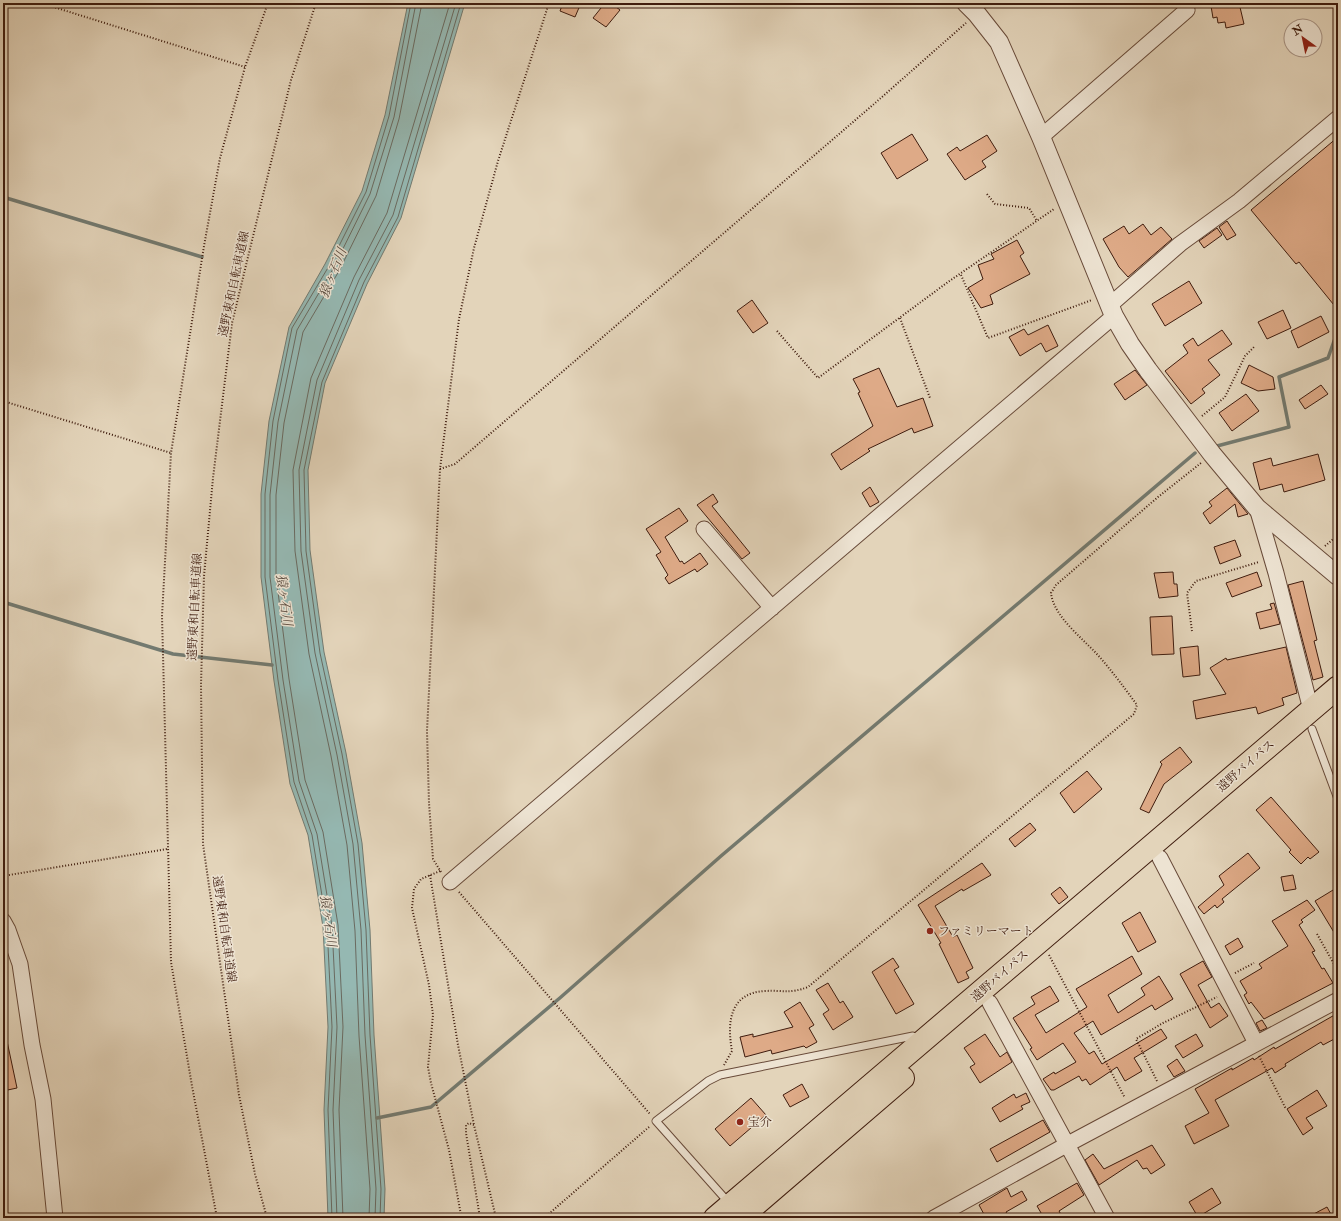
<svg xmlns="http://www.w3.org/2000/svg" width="1341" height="1221" font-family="'IM FELL Double Pica','Noto Serif JP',serif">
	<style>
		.water { fill: #95b8b2; stroke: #737a70 }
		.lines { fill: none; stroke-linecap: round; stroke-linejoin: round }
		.shore { stroke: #6a6a60; stroke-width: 1 }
		.stream { stroke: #737a70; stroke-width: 3.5 }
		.building { fill: #deaa87; stroke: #3f1c0e }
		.service-casing { stroke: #684a39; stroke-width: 9 }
		.minor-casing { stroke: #684a39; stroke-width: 17 }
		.tertiary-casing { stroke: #684a39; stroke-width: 20 }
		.trunk-casing { stroke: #3f1c0e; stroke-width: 24 }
		.path { stroke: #3f1c0e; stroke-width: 2; stroke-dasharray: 1 2; stroke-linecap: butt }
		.service { stroke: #ede3d2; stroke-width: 7 }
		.minor { stroke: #ede3d2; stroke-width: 15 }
		.tertiary { stroke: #ede3d2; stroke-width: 18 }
		.trunk { stroke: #e3d4ba; stroke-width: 22 }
		.poi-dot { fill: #8f2418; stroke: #ede3d2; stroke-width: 1.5 }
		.labels { text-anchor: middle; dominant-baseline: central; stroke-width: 3; stroke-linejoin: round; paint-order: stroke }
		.street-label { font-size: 12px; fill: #3f1c0e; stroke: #ede3d2 }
		.poi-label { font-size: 12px; fill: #3f1c0e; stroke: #ede3d2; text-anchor: start }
		.water-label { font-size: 13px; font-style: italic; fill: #594b3f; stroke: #ede3d2 }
	</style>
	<rect width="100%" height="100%" fill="#e3d4ba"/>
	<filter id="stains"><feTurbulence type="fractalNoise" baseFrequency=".005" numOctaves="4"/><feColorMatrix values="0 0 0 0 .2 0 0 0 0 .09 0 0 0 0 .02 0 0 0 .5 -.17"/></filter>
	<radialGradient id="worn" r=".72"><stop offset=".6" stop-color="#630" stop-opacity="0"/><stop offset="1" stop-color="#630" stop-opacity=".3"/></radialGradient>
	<path class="water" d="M408 3H465L401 218 367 284 325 383 308 470 310 550 324 652 346 753 362 843 370 930 374 1035 385 1189 384 1218H328L324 1110 328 1027 323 927 308 835 290 784 274 681 261 577V494L269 421 289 327 325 264 362 191 385 115Z"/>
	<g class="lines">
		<path class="shore" d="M332 1218 328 1110 332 1027 327 926 312 835 294 782 278 680 265 577V494L273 421 292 328 329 266 366 192 389 116 411 3
			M337 1218 333 1110 337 1027 332 926 317 834 299 781 283 680 270 577V495L278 422 297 330 333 269 370 194 394 117 416 3
			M343 1218 339 1110 343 1027 338 925 323 832 305 780 289 679 276 576V495L284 423 303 332 339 271 376 196 399 119 422 3
			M369 1218 370 1189 359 1036 355 931 347 845 331 756 309 654 295 551 293 470 311 378 354 277 387 213 450 3
			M375 1218 376 1189 365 1035 361 930 353 844 337 755 315 653 301 551 299 470 317 380 359 280 393 215 456 3
			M380 1218 381 1189 370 1035 366 930 358 844 342 754 320 653 306 551 304 470 322 382 364 282 398 217 461 3"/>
		<path class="stream" d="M3 197 202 257
			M1217 446 1289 427 1279 377 1328 358 1338 330
			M3 602 173 654 272 665
			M377 1118 431 1107 561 997 721 856 1195 453"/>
	</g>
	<path class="building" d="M563 3H581L575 17 560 11Z
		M605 3H611L620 10 606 27 593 18Z
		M1225 3H1239L1244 24 1226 28 1225 22 1218 23 1217 17 1213 18 1211 6Z
		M912 134 928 160 897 179 881 153Z
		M987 135 997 151 982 161 986 167 965 180 947 154 957 147 960 151Z
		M1338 137V310L1299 262 1296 264 1251 210Z
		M1227 221 1236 235 1227 240 1219 227Z
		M1143 224 1151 235 1161 227 1172 239 1128 277 1119 267 1103 239 1124 226 1129 234Z
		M1217 228 1222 235 1204 248 1199 241Z
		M1017 240 1024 253 1020 256 1030 274 990 295 993 304 981 308 968 288 983 279 978 265 994 259 991 254Z
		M1189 281 1202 303 1165 326 1152 304Z
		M752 300 768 323 753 333 737 311Z
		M1283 310 1291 328 1267 339 1258 322Z
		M1321 316 1329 332 1298 348 1291 331Z
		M1048 325 1058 346 1046 352 1041 343 1020 356 1009 337 1024 329 1028 335Z
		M1222 330 1232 344 1208 360 1220 375 1202 389 1205 393 1191 404 1165 371 1188 353 1183 345 1193 338 1198 346Z
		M1249 365 1273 377 1275 389 1258 391 1241 383Z
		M879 368 897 407 923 398 933 426 914 433 912 428 868 449 870 451 841 470 831 454 873 426 858 393 860 392 853 379Z
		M1135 370 1147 385 1125 400 1114 384Z
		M1321 385 1328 394 1305 409 1299 400Z
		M1246 394 1259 411 1232 431 1219 413Z
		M1318 454 1325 480 1284 492 1282 484 1260 490 1253 463 1271 458 1273 466Z
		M870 487 879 502 870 507 862 493Z
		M1227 488 1248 514 1238 517 1235 504 1210 524 1203 513 1212 506 1209 502Z
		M713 494 718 502 712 506 750 553 742 559 697 505Z
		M679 508 688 521 665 537 680 562 682 561 684 564 700 553 708 564 697 572 695 569 669 584 665 578 668 575 656 555 661 552 646 529Z
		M1235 540 1241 556 1220 564 1214 547Z
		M1173 572 1174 584H1177L1178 596 1159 598 1154 573Z
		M1257 572 1262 586 1232 597 1226 583Z
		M1303 581 1317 640 1314 641 1323 677 1313 680 1288 585Z
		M1274 603 1280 624 1260 629 1256 613 1272 609 1270 604Z
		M1172 616 1174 654 1152 655 1150 617Z
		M1198 646 1200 675 1183 677 1180 648Z
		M1286 647 1297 693 1282 698 1284 705 1258 714 1256 707 1196 719 1193 701 1226 694 1210 668 1226 658 1227 660Z
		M1180 747 1192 762 1164 784 1149 813 1140 809 1162 764 1160 762Z
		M1087 771 1102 789 1074 813 1060 793Z
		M1271 797 1319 852 1310 859 1308 857 1301 864 1289 852 1291 850 1256 810Z
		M1030 823 1036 830 1015 847 1009 839Z
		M1248 853 1260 868 1222 899 1224 902 1217 908 1215 905 1204 914 1198 907 1224 885 1219 876Z
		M982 863 991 875 963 891 962 889 935 906 953 937 957 935 973 968 966 972 969 978 958 983 939 944 941 943 918 905Z
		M1293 875 1296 889 1284 891 1281 877Z
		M1060 887 1068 897 1059 904 1051 894Z
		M1338 887V939L1315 901Z
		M1307 900 1315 910 1301 920 1303 922 1299 925 1315 951 1312 952 1322 969 1324 968 1333 983 1264 1019 1251 1002 1249 1004 1244 995 1247 993 1240 981 1262 968 1259 964 1288 946 1272 921Z
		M1140 912 1156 942 1138 952 1122 923Z
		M1238 938 1243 947 1230 955 1225 946Z
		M1132 956 1142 974 1108 995 1118 1013 1145 995 1141 988 1159 976 1173 999 1155 1010 1152 1005 1101 1035 1093 1021 1074 1033 1089 1054 1094 1051 1102 1064 1161 1029 1167 1038 1134 1058 1142 1071 1125 1081 1117 1067 1090 1085 1086 1079 1082 1081 1079 1076 1054 1090H1051L1043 1079 1054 1072 1055 1074 1076 1062 1063 1043 1037 1060 1030 1049 1032 1048 1013 1018 1035 1004 1031 997 1050 986 1059 1001 1035 1015 1046 1033 1087 1007 1076 989Z
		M893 958 899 967 894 970 914 1004 896 1014 872 972Z
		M1203 961 1212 977 1198 985 1211 1008 1219 1003 1228 1016 1210 1028 1180 974Z
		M828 983 840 1003 843 1001 853 1017 833 1030 823 1014 829 1010 816 990Z
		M800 1002 814 1025 809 1028 817 1042 806 1048 804 1046 772 1054 771 1050 745 1057 740 1037 753 1034V1037L793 1027 784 1012Z
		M1338 1013V1037L1323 1045 1321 1042 1285 1064 1286 1066 1275 1073 1272 1068 1215 1100 1229 1126 1194 1144 1185 1126 1209 1113 1195 1089 1232 1068V1070L1253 1058 1254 1060 1274 1047 1275 1049Z
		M1262 1020 1267 1028 1260 1031 1256 1023Z
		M985 1034 1000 1057 1007 1052 1012 1062 980 1083 970 1067 975 1064 964 1048Z
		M1196 1034 1203 1046 1183 1058 1175 1046Z
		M3 1041H7L17 1088 3 1091Z
		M1177 1059 1185 1071 1174 1077 1167 1066Z
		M802 1084 809 1097 790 1107 783 1095Z
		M1317 1090 1327 1106 1306 1118 1313 1128 1303 1135 1287 1109Z
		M1026 1093 1030 1102 1021 1106 1023 1109 1000 1122 992 1108 1014 1094 1016 1098Z
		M751 1098 766 1115 730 1146 715 1129Z
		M1043 1120 1050 1132 997 1162 990 1149Z
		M1152 1145 1165 1165 1151 1174 1147 1168 1143 1169 1137 1160 1099 1185 1085 1160 1093 1154 1104 1169Z
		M1077 1183 1084 1195 1059 1211 1063 1218H1044L1037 1206Z
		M1007 1188 1011 1197 1022 1191 1027 1200 1006 1212 1009 1218H986L979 1205Z
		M1212 1188 1221 1203 1198 1217 1189 1202Z
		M1327 1207 1333 1218H1306Z"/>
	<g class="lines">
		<defs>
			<path id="service" d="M1312 729 1338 799
				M729 1203 656 1121 708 1081 720 1075 913 1036 920 1040"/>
			<path id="minor" d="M1041 137 1187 10 1183 3
				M1110 305 1180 244 1239 201 1338 118
				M1257 508 1276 573 1311 710
				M704 529 772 608
				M1160 858 1256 1043
				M450 882 1114 316
				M3 921 8 930 20 964 32 1045 43 1099 55 1218
				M990 1003 1107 1218
				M934 1218 1068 1144 1338 1000"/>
			<path id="tertiary" d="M966 3 977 14 999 42 1041 137 1114 316 1130 344 1148 370 1212 454 1257 508 1338 576"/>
			<path id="trunk" d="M715 1218 1338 687
				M740 1218 903 1078"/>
		</defs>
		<use href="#service" class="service-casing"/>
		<use href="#minor" class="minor-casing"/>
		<use href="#tertiary" class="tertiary-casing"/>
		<use href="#trunk" class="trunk-casing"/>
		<path class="path" d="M41 3 245 67
			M1199 6 1209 3
			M987 194 995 204 1029 208 1037 221
			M961 275 988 338 1092 300
			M900 318 930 398
			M777 331 818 378 948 282 1054 209
			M3 401 171 453
			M1202 416 1225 397 1245 356 1255 346
			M440 469 455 464 874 104 966 23
			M1325 546 1338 535
			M1192 631 1187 593 1196 581 1259 562
			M440 871 421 879 414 889 412 908 429 985 433 1015 428 1067 431 1083 449 1150 461 1215
			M441 872 433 859 429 803 427 731 440 469 459 319 474 248 498 161 549 3
			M430 875 458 1045 474 1125
			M3 876 167 849
			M459 892 650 1114
			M1317 934 1338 971
			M1049 955 1125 1098
			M1235 973 1254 963
			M1259 1056 1286 1109
			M724 1065 732 1051C727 1023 729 993 765 991 784 990 789 994 808 987L1134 714 1137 705C1126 690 1115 675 1103 661 1087 641 1054 619 1051 593L1056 585 1158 497 1201 463
			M1157 1081 1136 1039 1163 1023 1217 997
			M217 1218 192 1086 171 962 162 616 171 453 204 246 220 158 245 67 268 3
			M267 1218 255 1174 239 1095 203 844 201 685 204 576 213 478 232 323 291 80 316 3
			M480 1218 466 1133V1125L469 1123 474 1125 496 1218
			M544 1218 649 1127"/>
		<use href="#service" class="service"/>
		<use href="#minor" class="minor"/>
		<use href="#tertiary" class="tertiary"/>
		<use href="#trunk" class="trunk"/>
	</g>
	<g class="poi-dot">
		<circle cx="930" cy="931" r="4"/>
		<circle cx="740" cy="1122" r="4"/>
	</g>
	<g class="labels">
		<g class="street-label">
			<text transform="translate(234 284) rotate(-78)">遠野東和自転車道線</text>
			<text transform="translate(195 607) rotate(-87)">遠野東和自転車道線</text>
			<text transform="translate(1246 766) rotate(-41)">遠野バイパス</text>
			<text transform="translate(224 929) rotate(82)">遠野東和自転車道線</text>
			<text transform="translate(1000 976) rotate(-41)">遠野バイパス</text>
		</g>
		<g class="poi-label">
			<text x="938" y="931">ファミリーマート</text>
			<text x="748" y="1122">宝介</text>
		</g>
		<g class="water-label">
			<text transform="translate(333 273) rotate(-68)">猿ヶ石川</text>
			<text transform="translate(284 600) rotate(82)">猿ヶ石川</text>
			<text transform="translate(328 921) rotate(82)">猿ヶ石川</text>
		</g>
	</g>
	<rect width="1341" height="1221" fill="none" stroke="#e3d4ba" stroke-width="16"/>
	<rect x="4" y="4" width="1333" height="1213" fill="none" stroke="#3f1c0e" stroke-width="2"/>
	<rect x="8" y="8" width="1325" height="1205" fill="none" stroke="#3f1c0e"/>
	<g transform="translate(1303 38) rotate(327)"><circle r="19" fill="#ede3d2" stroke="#a79384"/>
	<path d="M0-3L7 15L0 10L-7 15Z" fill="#8f2418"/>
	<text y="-6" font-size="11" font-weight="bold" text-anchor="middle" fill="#3f1c0e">N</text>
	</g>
	<rect width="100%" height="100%" filter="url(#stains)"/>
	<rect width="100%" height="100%" fill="url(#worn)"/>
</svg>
